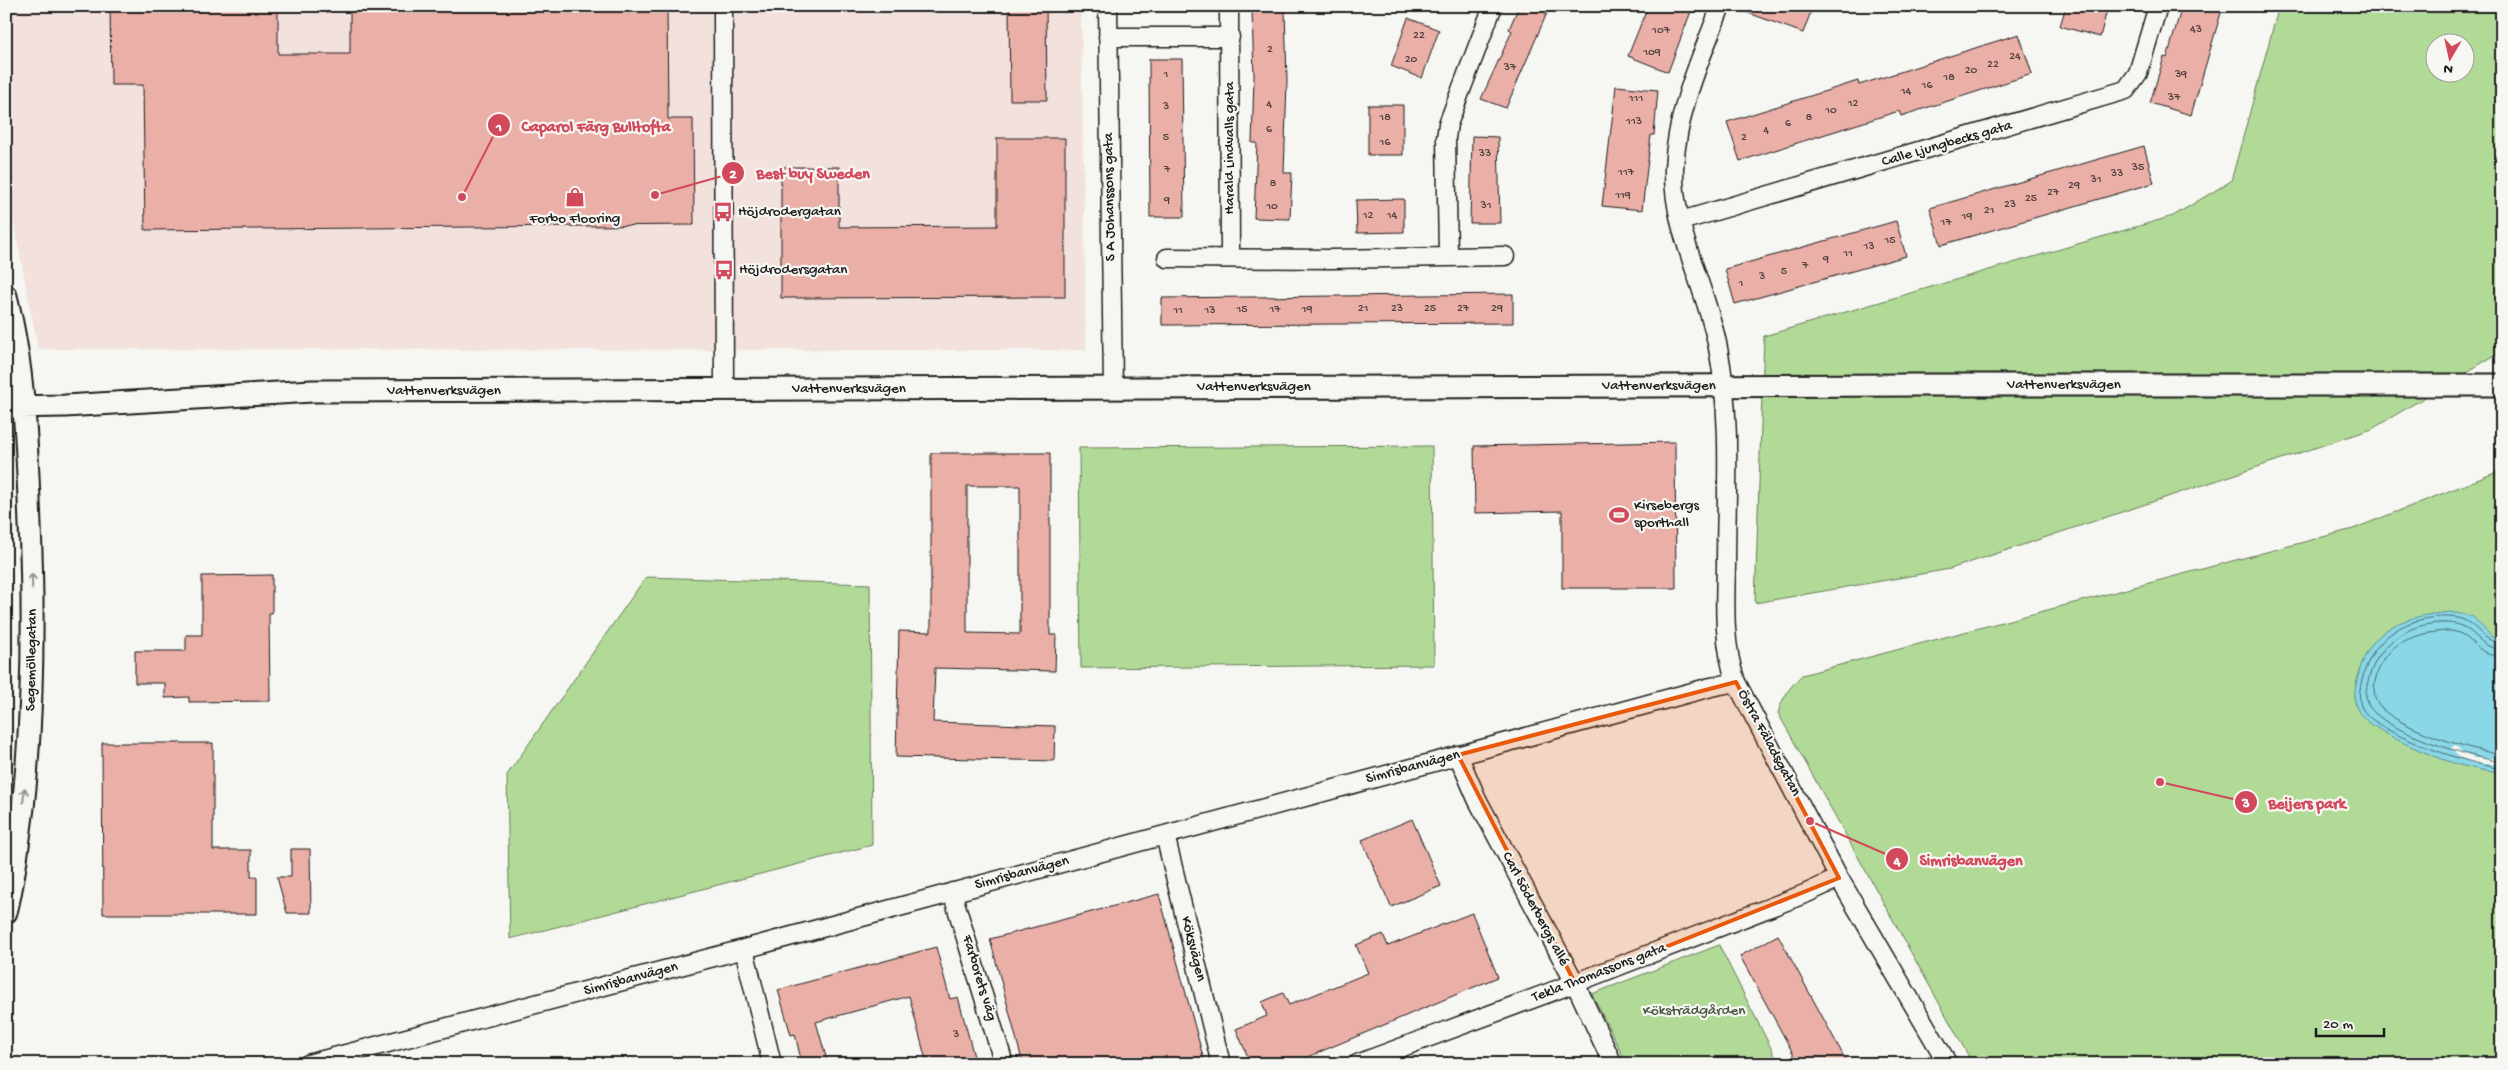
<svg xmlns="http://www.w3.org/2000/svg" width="2508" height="1070" font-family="'Gochi Hand',sans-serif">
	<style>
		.built { fill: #f2e1dc }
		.green { fill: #b1da96; stroke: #667b59; fill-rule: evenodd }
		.water { fill: #89d7e7; stroke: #5d8c96 }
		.pier { fill: #f6f6f2 }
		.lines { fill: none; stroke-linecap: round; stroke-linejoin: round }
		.shore { stroke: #48676d; stroke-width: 1 }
		.building { fill: #eaafa7; stroke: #1c1c1c; fill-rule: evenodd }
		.minor-casing { stroke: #1c1c1c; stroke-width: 21 }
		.tertiary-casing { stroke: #1c1c1c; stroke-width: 25 }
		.minor { stroke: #f6f6f2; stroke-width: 18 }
		.tertiary { stroke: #f6f6f2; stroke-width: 21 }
		.oneway { stroke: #949492 }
		.marked { fill: #e8590c; fill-opacity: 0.2; stroke: #e8590c; stroke-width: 4; stroke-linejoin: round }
		.labels { text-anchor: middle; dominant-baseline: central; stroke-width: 4.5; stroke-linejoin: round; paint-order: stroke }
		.number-label { font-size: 12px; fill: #50413f }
		.street-label { font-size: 15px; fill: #1c1c1c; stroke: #f6f6f2 }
		.poi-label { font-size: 15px; fill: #1c1c1c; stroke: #f6f6f2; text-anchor: start }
		.park-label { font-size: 15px; fill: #495541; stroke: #f6f6f2 }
		.leader { fill: none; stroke: #d1495b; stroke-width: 2 }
		.callout-dot { fill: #d1495b; stroke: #f6f6f2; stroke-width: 2 }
		.mark-label { font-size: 15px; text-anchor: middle; font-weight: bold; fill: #fff }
		.callout-label { font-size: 16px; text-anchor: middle; font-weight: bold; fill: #d1495b; stroke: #f6f6f2; stroke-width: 4.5; stroke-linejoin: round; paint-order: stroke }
	</style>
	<rect width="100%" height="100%" fill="#f6f6f2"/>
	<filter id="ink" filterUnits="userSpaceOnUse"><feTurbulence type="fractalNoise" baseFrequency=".02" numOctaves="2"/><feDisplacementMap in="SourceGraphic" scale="10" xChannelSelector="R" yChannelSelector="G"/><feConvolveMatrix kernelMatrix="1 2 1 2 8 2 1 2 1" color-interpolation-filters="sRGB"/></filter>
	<g filter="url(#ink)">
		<path class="built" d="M6 6H1081L1086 350 38 349 10 203 6 194Z"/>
		<path class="green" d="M2279 6H2502V351L2372 429 1950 569 1755 603 1764 336 2173 216 2231 181ZM2436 42H2466V72H2436Z
			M1432 446 1434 665 1081 668 1079 448Z
			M2502 470V1064H1973L1778 713C1783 696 1790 687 1802 675L2353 529Z
			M646 577 870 584 872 845 510 939 507 775Z
			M1719 945 1779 1064H1627L1592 994Z"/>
		<path class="water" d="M2450 612 2472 616 2492 637 2502 639V774C2488 771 2474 769 2460 765 2436 758 2369 732 2357 709 2352 700 2356 685 2358 676 2370 626 2405 616 2450 612Z"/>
		<path class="pier" d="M2455 745 2463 753 2474 758 2502 759V764H2475L2459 757 2451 748Z"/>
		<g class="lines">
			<path class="shore" d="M2502 643C2478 642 2478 618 2450 617 2407 615 2372 637 2362 680 2360 688 2358 698 2361 706 2373 735 2472 764 2502 769
				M2502 650C2477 648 2475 625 2450 623 2411 621 2379 641 2369 678 2367 685 2364 696 2368 704 2380 731 2473 758 2502 762
				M2502 657C2473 656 2471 629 2446 631 2431 632 2416 635 2402 642 2382 652 2363 692 2382 709 2407 731 2469 749 2502 755"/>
		</g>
		<path class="building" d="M110 6H278V54H350V6H667L668 119H693L694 225 145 230 143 85H111Z
			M1009 6H1046L1047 100H1010Z
			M1519 6H1550L1506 108 1481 99 1512 31 1509 29Z
			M1648 6H1693L1668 72 1628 56Z
			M1735 6H1813L1803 33 1735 8Z
			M2066 6H2108L2100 37 2060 26Z
			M2182 6H2223L2191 115 2150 103 2164 57 2167 58Z
			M1285 10 1287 81 1284 173H1292L1290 219 1254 218 1257 143H1252L1254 77 1252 11Z
			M1408 18 1439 30 1422 78 1391 66Z
			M2019 34 2032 74 1901 116 1899 111 1740 161 1727 122 1858 81 1859 85Z
			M1149 59H1182L1184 217H1150Z
			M1616 86 1658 90 1654 135H1651L1642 210 1602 206Z
			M1368 105H1403V155H1368Z
			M1472 136 1498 137 1500 223H1470Z
			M997 138H1065V297L781 298V167H839V227L997 226Z
			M2144 146 2154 183 1941 245 1930 208Z
			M1404 199V232L1357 233 1356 200Z
			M1896 221 1906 256 1735 304 1725 269Z
			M1513 294V323L1162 325V298Z
			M1675 442 1676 588H1562V511L1475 513 1474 446Z
			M931 453H1050V635H1056L1055 671 935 668 933 722 1055 726 1054 761 896 757 899 631 931 632ZM967 486H1020V634L967 633Z
			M272 575V613H269L270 701 189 702V697L165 698V683H135V651H186V635H202V576Z
			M102 743H213V850H251V877H257V914H103Z
			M1412 819 1441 886 1391 907 1362 840Z
			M291 849H310L311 913H287L277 877H291Z
			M1159 894 1205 1064H1023L990 939Z
			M1472 913 1498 977 1291 1064H1251L1236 1029 1267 1016 1262 1002 1283 993 1289 1005 1368 973 1356 945 1383 934 1388 946Z
			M1778 935 1848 1064H1799L1740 956Z
			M936 947 950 999 958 997 976 1064H927L909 996 816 1022 828 1064H802L795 1034 791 1035 778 990Z"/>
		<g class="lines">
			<defs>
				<path id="minor" d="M723 6 724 390
					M1108 6 1113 388
					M1229 6 1230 258
					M1721 6C1700 60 1677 110 1674 168 1672 230 1707 288 1718 348 1732 419 1726 494 1726 566 1725 605 1723 645 1736 682L1839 878 1948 1064
					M1108 37H1230
					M1681 221 2126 90 2138 73 2158 6
					M1448 255 1446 138 1448 124 1493 6
					M1167 258 1332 259 1505 256
					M1458 755 1477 799 1575 983 1613 1064
					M1165 835 1221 1064
					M952 892 1004 1064
					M744 949 772 1064
					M308 1064 744 949 1711 687 1736 682
					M1357 1064 1575 983 1807 893 1839 878"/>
				<path id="tertiary" d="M6 296C25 371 27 448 30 525 34 620 33 714 23 808 18 843 15 878 6 912
					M6 407 65 406 312 391 1918 385H2502"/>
			</defs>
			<use href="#minor" class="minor-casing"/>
			<use href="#tertiary" class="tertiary-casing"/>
			<use href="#minor" class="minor"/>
			<use href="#tertiary" class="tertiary"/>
		</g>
		<defs><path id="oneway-shaft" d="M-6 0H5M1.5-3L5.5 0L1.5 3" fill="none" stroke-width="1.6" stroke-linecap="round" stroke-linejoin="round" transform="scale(1.25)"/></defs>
		<g class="oneway">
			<use href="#oneway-shaft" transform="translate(32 581) rotate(-92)"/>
			<use href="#oneway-shaft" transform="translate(24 795) rotate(-83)"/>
		</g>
	</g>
	<path class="marked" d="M1736 682 1839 878 1575 983 1458 755Z"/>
	<defs>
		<symbol id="shop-bare" viewBox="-9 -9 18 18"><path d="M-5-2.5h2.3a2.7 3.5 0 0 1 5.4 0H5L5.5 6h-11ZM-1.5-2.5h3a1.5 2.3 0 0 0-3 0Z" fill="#d1495b" stroke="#f6f6f2" stroke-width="2.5" paint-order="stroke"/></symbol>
		<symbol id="bus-bare" viewBox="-9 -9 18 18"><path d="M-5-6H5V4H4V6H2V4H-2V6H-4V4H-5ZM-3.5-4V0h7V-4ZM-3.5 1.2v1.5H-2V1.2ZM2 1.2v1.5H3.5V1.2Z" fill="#d1495b" stroke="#f6f6f2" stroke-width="2.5" paint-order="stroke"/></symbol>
		<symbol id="stadium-bare" viewBox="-9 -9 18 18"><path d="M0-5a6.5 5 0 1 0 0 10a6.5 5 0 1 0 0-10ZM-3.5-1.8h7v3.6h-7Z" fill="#d1495b" stroke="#f6f6f2" stroke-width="2.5" paint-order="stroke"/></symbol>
	</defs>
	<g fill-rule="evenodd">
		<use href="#shop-bare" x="561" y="183" width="28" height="28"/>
		<use href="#bus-bare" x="709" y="198" width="28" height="28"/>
		<use href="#bus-bare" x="710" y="256" width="28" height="28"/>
		<use href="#stadium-bare" x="1605" y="501" width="28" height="28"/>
	</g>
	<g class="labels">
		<g class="number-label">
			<text x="2196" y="30">43</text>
			<text x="1661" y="31">107</text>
			<text x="1419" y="36">22</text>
			<text x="1270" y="50">2</text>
			<text x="1652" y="53">109</text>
			<text x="2015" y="57">24</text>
			<text x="1411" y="60">20</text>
			<text x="1993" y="65">22</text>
			<text x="1510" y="68">37</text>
			<text x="1971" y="71">20</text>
			<text x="1166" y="75">1</text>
			<text x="2181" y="75">39</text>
			<text x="1949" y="78">18</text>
			<text x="1927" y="86">16</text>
			<text x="1906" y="92">14</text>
			<text x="2174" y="98">37</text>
			<text x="1636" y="99">111</text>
			<text x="1853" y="104">12</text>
			<text x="1269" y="105">4</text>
			<text x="1166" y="107">3</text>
			<text x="1831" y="111">10</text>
			<text x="1385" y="118">18</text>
			<text x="1809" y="118">8</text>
			<text x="1634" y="122">113</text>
			<text x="1788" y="124">6</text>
			<text x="1269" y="130">6</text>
			<text x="1766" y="131">4</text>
			<text x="1166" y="138">5</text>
			<text x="1744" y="138">2</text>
			<text x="1385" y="143">16</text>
			<text x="1485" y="154">33</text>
			<text x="2138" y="168">35</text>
			<text x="1167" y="170">7</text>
			<text x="1626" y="173">117</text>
			<text x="2117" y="174">33</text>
			<text x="2096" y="180">31</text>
			<text x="1273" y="184">8</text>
			<text x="2074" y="186">29</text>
			<text x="2053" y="193">27</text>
			<text x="1623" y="196">119</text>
			<text x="2031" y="199">25</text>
			<text x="1167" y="201">9</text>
			<text x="2010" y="205">23</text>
			<text x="1486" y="206">31</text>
			<text x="1272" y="207">10</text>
			<text x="1989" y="211">21</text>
			<text x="1368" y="216">12</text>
			<text x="1392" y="216">14</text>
			<text x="1967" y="217">19</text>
			<text x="1946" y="223">17</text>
			<text x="1890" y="241">15</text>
			<text x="1869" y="247">13</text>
			<text x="1848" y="254">11</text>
			<text x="1826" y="260">9</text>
			<text x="1805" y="266">7</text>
			<text x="1784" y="272">5</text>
			<text x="1762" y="277">3</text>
			<text x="1741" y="284">1</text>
			<text x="1363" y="309">21</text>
			<text x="1397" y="309">23</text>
			<text x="1430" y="309">25</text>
			<text x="1463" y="309">27</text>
			<text x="1497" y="309">29</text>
			<text x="1242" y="310">15</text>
			<text x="1275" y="310">17</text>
			<text x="1307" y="310">19</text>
			<text x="1178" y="311">11</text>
			<text x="1210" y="311">13</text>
			<text x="956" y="1035">3</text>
		</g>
		<g class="street-label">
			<text transform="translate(1947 144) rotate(-16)">Calle Ljungbecks gata</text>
			<text transform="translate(1230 148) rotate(-90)">Harald Lindvalls gata</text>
			<text transform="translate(1110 197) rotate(-91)">S A Johanssons gata</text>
			<text x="2064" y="385">Vattenverksvägen</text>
			<text x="1659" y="386">Vattenverksvägen</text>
			<text x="1254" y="387">Vattenverksvägen</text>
			<text x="849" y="389">Vattenverksvägen</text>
			<text x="444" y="391">Vattenverksvägen</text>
			<text transform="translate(32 660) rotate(-89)">Segemöllegatan</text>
			<text transform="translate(1769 743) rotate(62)">Östra Fäladsgatan</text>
			<text transform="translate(1413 767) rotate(-15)">Simrisbanvägen</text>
			<text transform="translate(1022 873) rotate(-15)">Simrisbanvägen</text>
			<text transform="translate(1535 909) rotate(62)">Carl Söderbergs allé</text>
			<text transform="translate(1193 949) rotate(76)">Köksvägen</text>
			<text transform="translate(1599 973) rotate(-21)">Tekla Thomassons gata</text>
			<text transform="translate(979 978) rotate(73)">Farborets väg</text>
			<text transform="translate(631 979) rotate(-15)">Simrisbanvägen</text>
		</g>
		<g class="poi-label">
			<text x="738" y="212">Höjdrodergatan</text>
			<text x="575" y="219" text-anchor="middle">Forbo Flooring</text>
			<text x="739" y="270">Höjdrodersgatan</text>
			<text x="1634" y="506">Kirsebergs<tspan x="1634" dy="17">sporthall</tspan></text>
		</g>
		<g class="park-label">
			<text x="1694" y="1011">Köksträdgården</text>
		</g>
	</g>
	<path class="leader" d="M462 197L499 125M655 195L733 173M2160 782L2246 802M1810 821L1897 859"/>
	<g class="callout-dot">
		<circle cx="462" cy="197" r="5"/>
		<circle cx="655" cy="195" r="5"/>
		<circle cx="2160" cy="782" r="5"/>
		<circle cx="1810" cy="821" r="5"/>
		<circle cx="499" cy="125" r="12"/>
		<circle cx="733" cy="173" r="12"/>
		<circle cx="2246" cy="802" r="12"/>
		<circle cx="1897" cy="859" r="12"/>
	</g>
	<g class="mark-label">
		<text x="499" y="131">1</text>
		<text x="733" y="178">2</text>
		<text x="2246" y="807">3</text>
		<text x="1897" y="865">4</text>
	</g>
	<g class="callout-label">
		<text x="596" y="131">Caparol Färg Bulltofta</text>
		<text x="813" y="178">Best buy Sweden</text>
		<text x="2307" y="808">Beijers park</text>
		<text x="1971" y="865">Simrisbanvägen</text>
	</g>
	<rect width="2508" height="1070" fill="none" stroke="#f6f6f2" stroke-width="25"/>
	<rect x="12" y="12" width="2483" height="1045" fill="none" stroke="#1c1c1c" stroke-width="2" filter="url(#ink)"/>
	<g transform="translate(2450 58) rotate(189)"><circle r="24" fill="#f6f6f2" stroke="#9f9f9c"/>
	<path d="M0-4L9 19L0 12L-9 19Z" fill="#d1495b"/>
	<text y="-8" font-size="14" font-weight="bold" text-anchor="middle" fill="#1c1c1c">N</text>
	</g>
	<path d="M2316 1028v8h68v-8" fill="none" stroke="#1c1c1c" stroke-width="2.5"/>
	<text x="2323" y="1028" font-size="15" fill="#1c1c1c" stroke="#f6f6f2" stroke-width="4" paint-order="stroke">20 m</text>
</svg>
